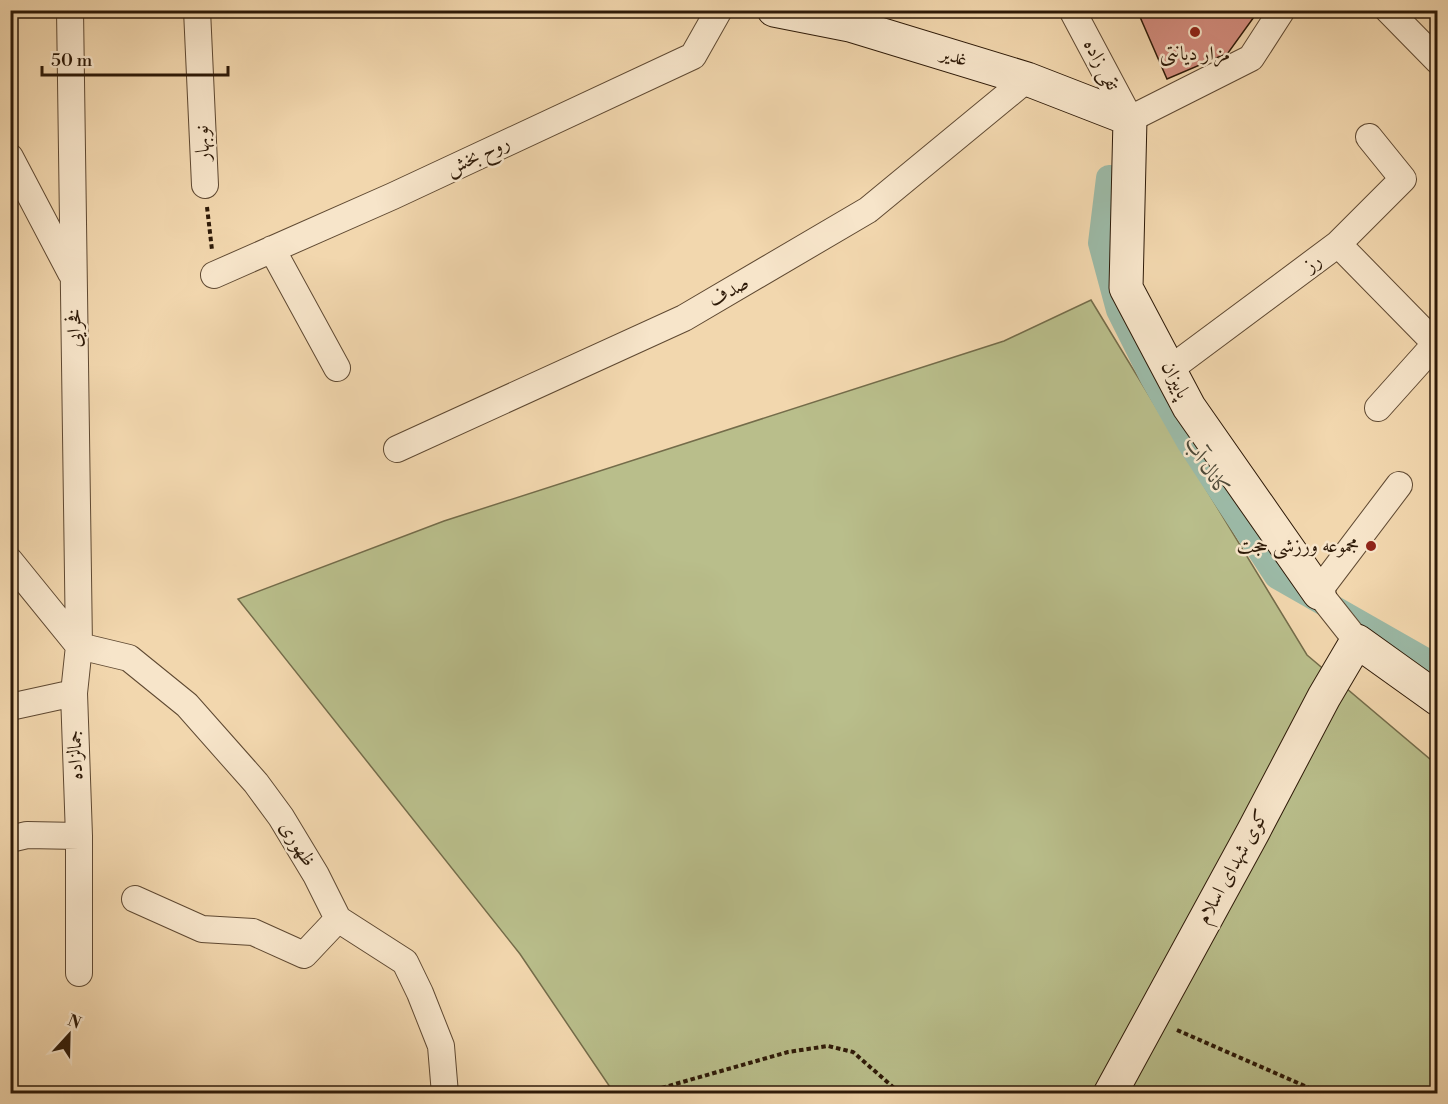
<svg xmlns="http://www.w3.org/2000/svg" width="1448" height="1104" font-family="'Libre Bodoni',Amiri,serif">
	<style>
		.green { fill: #b9be8b; stroke: #746c4a; stroke-width: 1.5 }
		.lines { fill: none; stroke-linecap: round; stroke-linejoin: round }
		.canal { stroke: #9cbaa7; stroke-width: 26 }
		.building { fill: #d38c7e; stroke: #2e1a08; stroke-width: 1.5 }
		.minor-casing { stroke: #5f4932; stroke-width: 28 }
		.secondary-casing { stroke: #2e1a08; stroke-width: 35 }
		.path { stroke: #2e1a08; stroke-width: 4; stroke-dasharray: 4.5 3; stroke-linecap: butt }
		.minor { stroke: #f7e5ca; stroke-width: 26 }
		.secondary { stroke: #f7e5ca; stroke-width: 33 }
		.poi-dot { fill: #8f2418; stroke: #f7e5ca; stroke-width: 2 }
		.labels { text-anchor: middle; dominant-baseline: central; stroke-width: 5; stroke-linejoin: round; paint-order: stroke }
		.poi-label { font-size: 20px; fill: #2e1a08; stroke: #f7e5ca }
		.street-label { font-size: 20px; fill: #2e1a08; stroke: #f7e5ca }
		.water-label { font-size: 21px; font-style: italic; fill: #4f4a38; stroke: #f7e5ca }
	</style>
	<rect width="100%" height="100%" fill="#f2d7ae"/>
	<filter id="stains"><feTurbulence type="fractalNoise" baseFrequency=".00333" numOctaves="4"/><feColorMatrix values="0 0 0 0 .2 0 0 0 0 .09 0 0 0 0 .02 0 0 0 .5 -.17"/></filter>
	<radialGradient id="worn" r=".72"><stop offset=".6" stop-color="#630" stop-opacity="0"/><stop offset="1" stop-color="#630" stop-opacity=".3"/></radialGradient>
	<path class="green" d="M1091 300 1307 655 1437 765V1093H614L520 954 238 599 444 521 1004 341Z"/>
	<g class="lines">
		<path class="canal" d="M1109 178 1101 243 1119 310 1152 376 1190 443 1277 576 1426 661 1438 669"/>
	</g>
	<path class="building" d="M1137 10H1259L1228 53 1167 79Z"/>
	<g class="lines">
		<defs>
			<path id="minor" d="M70 10 79 646 74 693 79 836V973
				M197 10 205 185
				M1072 10 1130 119 1251 58 1282 10
				M1388 10 1438 61
				M10 157 71 273
				M1338 244 1435 343
				M272 249 337 368
				M214 275 393 196 693 56 719 10
				M1170 369 1338 244 1403 179 1369 137
				M1378 408 1438 341
				M397 449 684 318 868 210 1027 79
				M10 561 79 646
				M1318 592 1399 485
				M1319 593 1357 641
				M79 646 129 658 187 705 256 783 281 817 316 875 338 919 405 962 420 993 441 1046 445 1094
				M10 707 74 693
				M10 839 27 835 79 836
				M135 899 202 929 253 932 304 955 338 919"/>
			<path id="secondary" d="M774 10 850 25 1027 79 1130 119 1126 288 1189 407 1319 593
				M1110 1094 1253 832 1324 697 1357 641 1438 699"/>
		</defs>
		<use href="#minor" class="minor-casing"/>
		<use href="#secondary" class="secondary-casing"/>
		<path class="path" d="M207 207 212 250
			M1177 1030 1323 1094
			M640 1094 788 1052 828 1046 853 1052 901 1094"/>
		<use href="#minor" class="minor"/>
		<use href="#secondary" class="secondary"/>
	</g>
	<g class="poi-dot">
		<circle cx="1195" cy="32" r="6"/>
		<circle cx="1371" cy="546" r="6"/>
	</g>
	<g class="labels">
		<g class="poi-label">
			<text x="1195" y="54">مزار دیانتی</text>
			<text x="1359" y="546" text-anchor="end">مجموعه ورزشی حجت</text>
		</g>
		<g class="street-label">
			<text transform="translate(954 57) rotate(17)">غدیر</text>
			<text transform="translate(1101 65) rotate(62)">تقی زاده</text>
			<text transform="translate(203 143) rotate(-93)">نوبهار</text>
			<text transform="translate(478 156) rotate(-25)">روح بخش</text>
			<text transform="translate(1313 263) rotate(-36)">رز</text>
			<text transform="translate(729 292) rotate(-30)">صدف</text>
			<text transform="translate(75 328) rotate(-91)">فخرایی</text>
			<text transform="translate(1175 380) rotate(63)">پاییزان</text>
			<text transform="translate(76 755) rotate(-92)">جمالزاده</text>
			<text transform="translate(297 844) rotate(58)">ظهوری</text>
			<text transform="translate(1233 867) rotate(-61)">کوی شهدای اسلام</text>
		</g>
		<g class="water-label">
			<text transform="translate(1207 467) rotate(58)">کانال آب</text>
		</g>
	</g>
	<rect width="1448" height="1104" fill="none" stroke="#f2d7ae" stroke-width="36"/>
	<rect x="12" y="12" width="1424" height="1080" fill="none" stroke="#2e1a08" stroke-width="3"/>
	<rect x="18" y="18" width="1412" height="1068" fill="none" stroke="#2e1a08" stroke-width="1.5"/>
	<g transform="translate(69 1035) rotate(22)" stroke="#f7e5ca" stroke-width="4.5" paint-order="stroke">
	<path d="M0-4.5L10 22L0 15L-10 22Z" fill="#2e1a08"/>
	<text y="-9" font-size="16" font-weight="bold" text-anchor="middle" fill="#2e1a08">N</text>
	</g>
	<path d="M42 66v9h186v-9" fill="none" stroke="#2e1a08" stroke-width="3"/>
	<text x="51" y="66" font-size="18" fill="#2e1a08" stroke="#f7e5ca" stroke-width="4.5" paint-order="stroke">50 m</text>
	<rect width="100%" height="100%" filter="url(#stains)"/>
	<rect width="100%" height="100%" fill="url(#worn)"/>
</svg>
